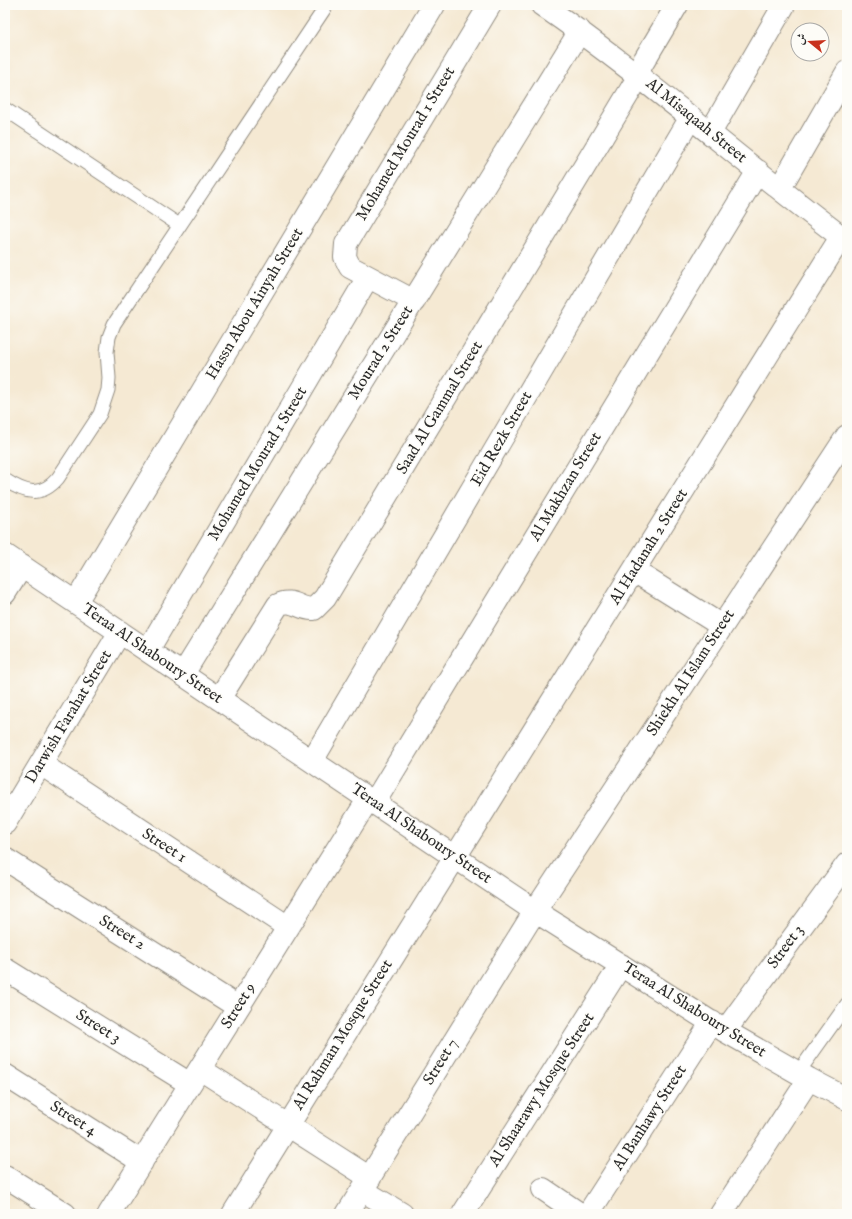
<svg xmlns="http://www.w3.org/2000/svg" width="852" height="1219" font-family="'IM FELL English',Amiri,serif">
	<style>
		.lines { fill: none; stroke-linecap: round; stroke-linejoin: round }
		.service-casing { stroke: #908a7f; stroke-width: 15 }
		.minor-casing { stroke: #908a7f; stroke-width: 24 }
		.service { stroke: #fff; stroke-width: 13 }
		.minor { stroke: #fff; stroke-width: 22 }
		.labels { text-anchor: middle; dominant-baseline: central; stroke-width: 3; stroke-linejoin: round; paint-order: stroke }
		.street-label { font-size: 16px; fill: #2b2b2b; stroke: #fdfcf7 }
	</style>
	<rect width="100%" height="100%" fill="#fdfcf7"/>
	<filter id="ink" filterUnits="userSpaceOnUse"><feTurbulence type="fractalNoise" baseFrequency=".025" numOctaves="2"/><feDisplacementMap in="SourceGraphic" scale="8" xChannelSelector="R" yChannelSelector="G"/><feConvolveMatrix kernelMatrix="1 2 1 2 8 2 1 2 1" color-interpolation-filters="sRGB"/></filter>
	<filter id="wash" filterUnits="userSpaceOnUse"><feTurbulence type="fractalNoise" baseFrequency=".012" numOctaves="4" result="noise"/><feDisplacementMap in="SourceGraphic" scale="16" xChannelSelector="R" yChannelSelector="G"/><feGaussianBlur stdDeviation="0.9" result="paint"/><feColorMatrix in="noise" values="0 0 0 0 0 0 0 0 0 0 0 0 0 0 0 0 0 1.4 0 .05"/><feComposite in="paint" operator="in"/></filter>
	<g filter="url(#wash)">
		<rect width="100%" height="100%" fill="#f5e9d3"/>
	</g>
	<g filter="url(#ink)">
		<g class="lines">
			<defs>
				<path id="service" d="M5 109 179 225
					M5 480C25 493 41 498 58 478L100 414 108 390 109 378 107 352 109 337 114 324 327 5
					M798 1073 847 1004"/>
				<path id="minor" d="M542 5C648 78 744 164 847 241
					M636 74 677 5
					M710 133 784 5
					M780 188 847 72
					M414 301 350 267 345 257 346 244 490 5
					M5 555 535 911 725 1031 809 1079 847 1099
					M634 571 722 626
					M5 593 22 566
					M76 602 434 5
					M148 650 368 277
					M183 674 580 31
					M219 699 278 605C293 597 299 610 314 609L325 598 639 76
					M312 761 691 117
					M41 764 288 927
					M374 803 758 171
					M5 823 120 632
					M5 859 238 1007
					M5 969 190 1084
					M725 1031 847 864
					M200 1069 370 1178
					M5 1075 142 1162
					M5 1176 65 1214
					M543 1189 580 1214
					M362 1190 402 1214
					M109 1214 369 798
					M233 1214C434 887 639 563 841 237
					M347 1214 535 911 847 436
					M463 1214 621 965
					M588 1214 712 1022
					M721 1214 809 1079"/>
			</defs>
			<use href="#service" class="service-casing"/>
			<use href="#minor" class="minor-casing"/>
			<use href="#service" class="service"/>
			<use href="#minor" class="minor"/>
		</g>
	</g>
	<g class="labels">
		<g class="street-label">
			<text transform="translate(696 121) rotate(39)">Al Misaqaah Street</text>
			<text transform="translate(406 144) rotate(-59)">Mohamed Mourad 1 Street</text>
			<text transform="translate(255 304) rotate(-59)">Hassn Abou Ainyah Street</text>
			<text transform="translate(381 353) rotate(-58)">Mourad 2 Street</text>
			<text transform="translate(440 408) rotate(-59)">Saad Al Gammal Street</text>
			<text transform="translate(502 439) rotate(-60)">Eid Rezk Street</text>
			<text transform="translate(258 464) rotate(-59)">Mohamed Mourad 1 Street</text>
			<text transform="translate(566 487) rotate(-59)">Al Makhzan Street</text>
			<text transform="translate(649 547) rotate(-58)">Al Hadanah 2 Street</text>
			<text transform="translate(152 654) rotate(34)">Teraa Al Shaboury Street</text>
			<text transform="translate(691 673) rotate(-57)">Shiekh Al Islam Street</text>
			<text transform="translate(69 717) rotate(-59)">Darwish Farahat Street</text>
			<text transform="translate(421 834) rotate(34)">Teraa Al Shaboury Street</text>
			<text transform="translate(164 846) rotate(33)">Street 1</text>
			<text transform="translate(122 933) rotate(32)">Street 2</text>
			<text transform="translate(786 947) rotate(-54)">Street 3</text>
			<text transform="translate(239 1006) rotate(-58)">Street 9</text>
			<text transform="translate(694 1010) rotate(32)">Teraa Al Shaboury Street</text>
			<text transform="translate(98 1027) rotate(32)">Street 3</text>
			<text transform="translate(343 1035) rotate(-58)">Al Rahman Mosque Street</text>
			<text transform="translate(441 1062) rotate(-58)">Street 7</text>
			<text transform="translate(542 1090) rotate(-57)">Al Shaarawy Mosque Street</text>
			<text transform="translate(650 1118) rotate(-57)">Al Banhawy Street</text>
			<text transform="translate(73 1119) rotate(32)">Street 4</text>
		</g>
	</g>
	<rect width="852" height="1219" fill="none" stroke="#fdfcf7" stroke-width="20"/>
	<g transform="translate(810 42) rotate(288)"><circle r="19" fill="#fdfcf7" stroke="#a9a8a5"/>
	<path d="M0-3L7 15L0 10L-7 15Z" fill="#c8321e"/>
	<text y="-6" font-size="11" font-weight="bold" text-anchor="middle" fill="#2b2b2b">ش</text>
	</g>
</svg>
